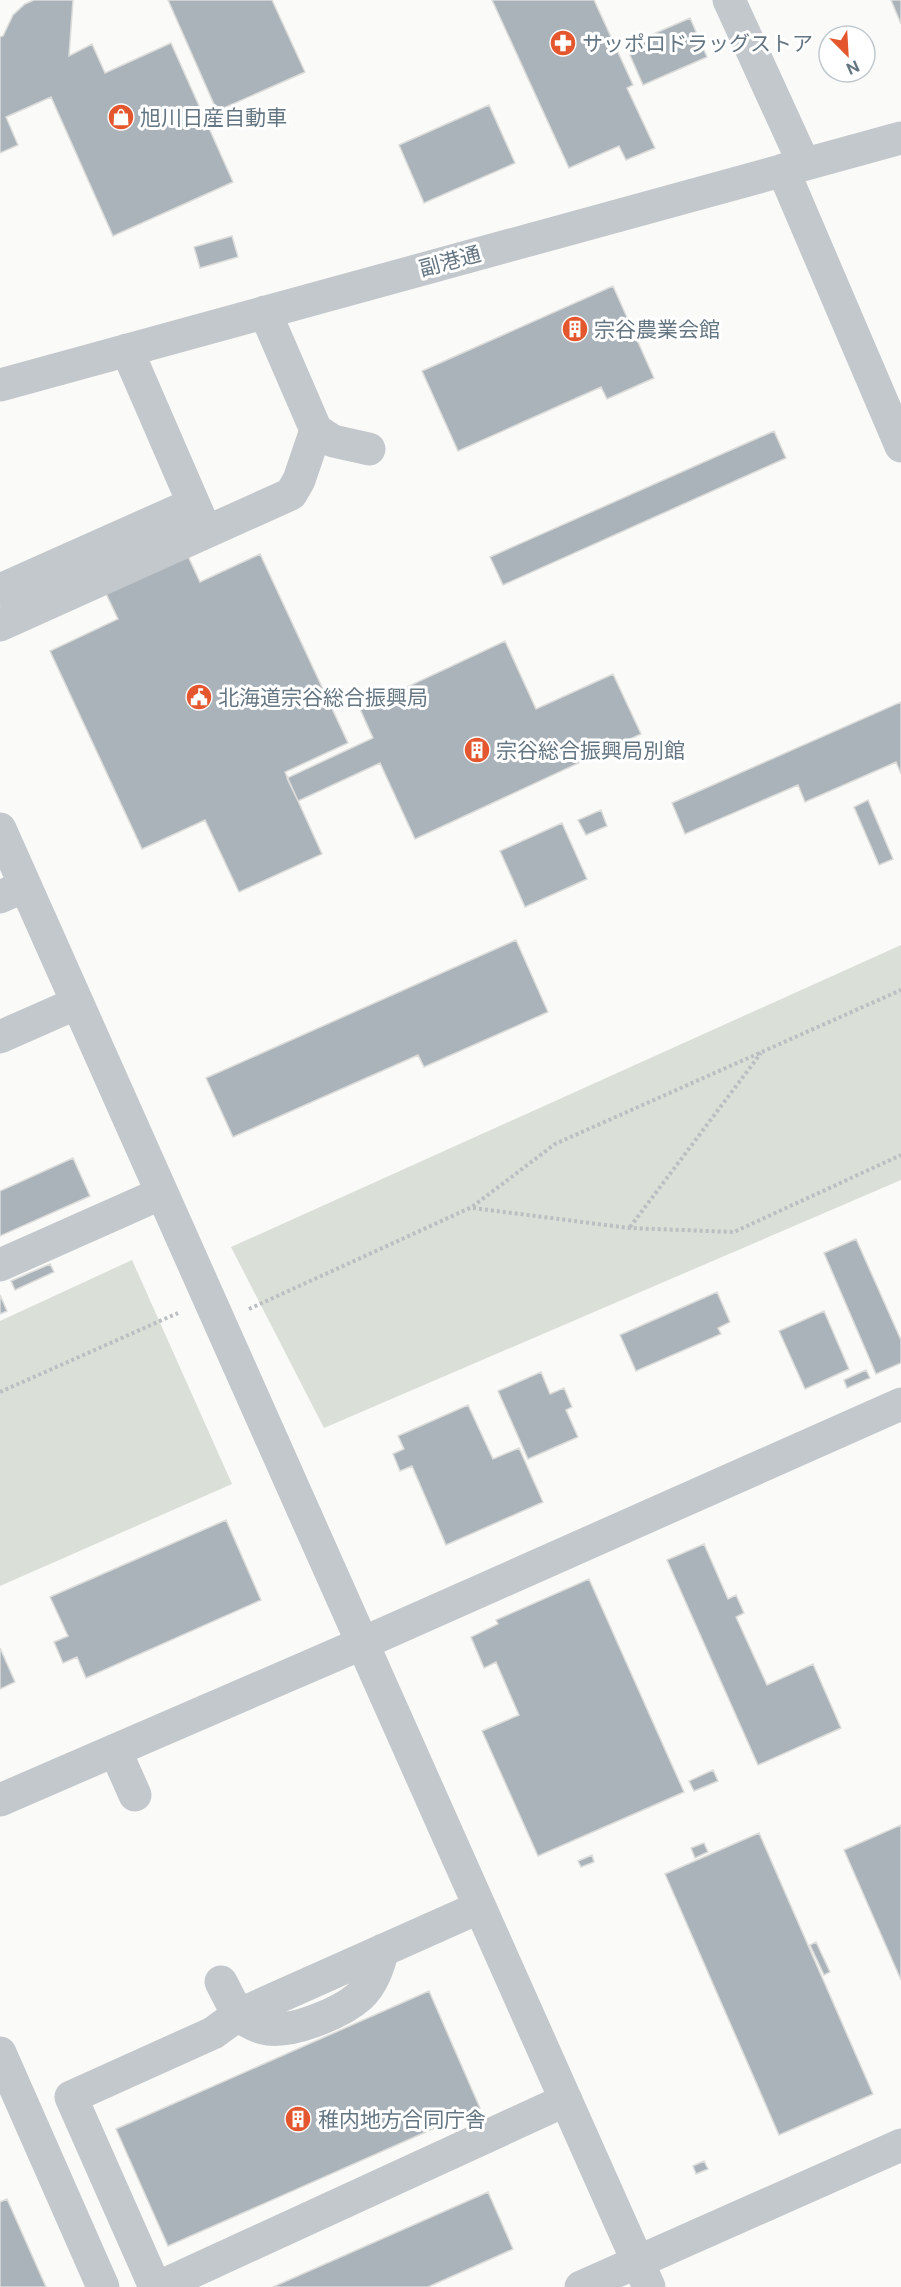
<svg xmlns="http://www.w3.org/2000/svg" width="901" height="2287" font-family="'Public Sans','Noto Sans JP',sans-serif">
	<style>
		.green { fill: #dadfd7 }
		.building { fill: #aab3b9; stroke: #dcdcda; stroke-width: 1.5 }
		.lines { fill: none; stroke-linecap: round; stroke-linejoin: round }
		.path { stroke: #bbbfc2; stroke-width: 4; stroke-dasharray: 3 3; stroke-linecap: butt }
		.minor { stroke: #c3c8cc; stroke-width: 33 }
		.labels { text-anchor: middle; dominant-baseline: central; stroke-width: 6; stroke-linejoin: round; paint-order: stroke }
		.poi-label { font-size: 21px; fill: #657683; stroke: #fff; text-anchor: start }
		.street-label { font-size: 21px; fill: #657683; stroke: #fff }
	</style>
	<rect width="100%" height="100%" fill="#fafaf8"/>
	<path class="green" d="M901 945V1180L324 1428 231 1247Z
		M132 1260 232 1484 0 1586V1321Z"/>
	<path class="building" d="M34 0H73L69 56 92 44 105 73 171 43 233 182 113 236 51 97 6 117 18 145 0 153V37L3 36 13 15 25 4Z
		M168 0H272L305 72 217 111Z
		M492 0H594L633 85 627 88 655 148 626 160 619 146 569 168Z
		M891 0H901V24Z
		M690 18 707 57 643 85 626 46Z
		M489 105 515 163 424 203 399 145Z
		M232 236 238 257 200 268 194 247Z
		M613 286 654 378 607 399 601 387 458 451 422 371Z
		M774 431 786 458 503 585 490 557Z
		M173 524 200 582 260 554 348 743 285 772 322 854 239 892 205 820 142 849 50 651 118 619 91 562Z
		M505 641 536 709 613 674 641 734 415 839 380 763 298 801 287 778 373 738 360 709Z
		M901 702V774L896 762 805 802 798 785 685 834 672 803Z
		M868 800 893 859 879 865 854 807Z
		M601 810 607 826 586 835 578 820Z
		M562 823 587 879 525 907 500 851Z
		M516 940 548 1012 424 1067 418 1055 233 1137 206 1078Z
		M73 1158 90 1196 0 1236V1191Z
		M856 1239 901 1340V1363L876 1374 824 1253Z
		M50 1264 54 1272 15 1290 11 1281Z
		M717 1292 730 1322 718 1328 721 1334 636 1371 620 1335Z
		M0 1295 7 1311 0 1314Z
		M824 1311 849 1369 805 1389 779 1331Z
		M866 1370 870 1378 847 1388 844 1380Z
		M541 1372 550 1394 564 1388 572 1407 566 1410 578 1437 528 1459 498 1391Z
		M468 1405 493 1459 519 1448 543 1502 446 1545 412 1466 400 1471 393 1454 404 1449 398 1436Z
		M226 1520 261 1600 86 1678 77 1657 63 1663 54 1642 68 1636 50 1597Z
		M704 1544 728 1599 736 1595 744 1613 736 1617 767 1685 813 1664 841 1728 758 1765 667 1560Z
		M589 1579 684 1792 538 1856 482 1731 519 1715 496 1662 484 1668 471 1637 498 1624 496 1620Z
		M0 1648 15 1682 0 1689Z
		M713 1770 718 1781 694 1791 689 1781Z
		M901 1825V1980L844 1850Z
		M759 1833 873 2094 779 2135 665 1874Z
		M704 1843 708 1852 695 1858 691 1848Z
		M592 1855 594 1862 581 1867 578 1861Z
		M816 1942 830 1972 824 1975 810 1945Z
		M429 1991 480 2108 168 2246 116 2129Z
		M704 2161 708 2169 696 2174 693 2166Z
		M488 2192 513 2249 428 2287H273Z
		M7 2199 46 2287H0V2202Z"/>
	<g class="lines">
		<path class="path" d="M473 1208 629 1228 734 1232 901 1155
			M630 1227 761 1053
			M249 1309 472 1207 555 1144 901 990
			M0 1392 178 1313"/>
		<path class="minor" d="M729 0 804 164
			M783 170 901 446
			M265 312 316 430 333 441 369 449
			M127 350 202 523
			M0 385 901 138
			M0 590 193 504
			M0 625 291 494 299 480 316 430
			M0 829 649 2287
			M0 897 25 886
			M0 1037 77 1003
			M0 1265 162 1193
			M115 1750 135 1795
			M0 1800 363 1643 901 1404
			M221 1982 238 2015 480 1907
			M0 2053 103 2287
			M155 2287 71 2097 213 2033 238 2015C245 2020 255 2026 263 2028 289 2035 341 2013 360 1996 373 1984 378 1967 383 1950
			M159 2287 566 2100
			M581 2287 901 2145"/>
	</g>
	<defs>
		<symbol id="pharmacy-disc" viewBox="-11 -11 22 22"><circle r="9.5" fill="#e4572e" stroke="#fff"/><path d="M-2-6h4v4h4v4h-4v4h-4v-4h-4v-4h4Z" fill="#fff"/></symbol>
		<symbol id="shop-disc" viewBox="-11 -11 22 22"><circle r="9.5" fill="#e4572e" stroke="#fff"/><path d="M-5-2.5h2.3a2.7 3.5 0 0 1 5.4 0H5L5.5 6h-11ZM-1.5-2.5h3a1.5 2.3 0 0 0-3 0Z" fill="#fff"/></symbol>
		<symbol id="building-disc" viewBox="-11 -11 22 22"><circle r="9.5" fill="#e4572e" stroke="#fff"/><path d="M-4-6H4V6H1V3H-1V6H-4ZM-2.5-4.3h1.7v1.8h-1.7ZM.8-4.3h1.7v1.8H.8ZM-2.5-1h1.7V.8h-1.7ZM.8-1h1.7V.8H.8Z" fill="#fff"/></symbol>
		<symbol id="civic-disc" viewBox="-11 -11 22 22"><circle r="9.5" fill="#e4572e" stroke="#fff"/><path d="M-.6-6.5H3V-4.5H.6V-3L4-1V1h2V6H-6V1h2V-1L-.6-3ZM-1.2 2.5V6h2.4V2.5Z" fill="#fff"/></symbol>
	</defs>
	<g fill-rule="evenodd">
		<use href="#pharmacy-disc" x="548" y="28" width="30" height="30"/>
		<use href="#shop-disc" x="106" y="102" width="30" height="30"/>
		<use href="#building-disc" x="560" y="314" width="30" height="30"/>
		<use href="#civic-disc" x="184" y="682" width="30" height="30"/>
		<use href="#building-disc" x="462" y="735" width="30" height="30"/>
		<use href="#building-disc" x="283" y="2104" width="30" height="30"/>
	</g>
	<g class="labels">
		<g class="poi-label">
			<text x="582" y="43">サッポロドラッグストア</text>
			<text x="140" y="117">旭川日産自動車</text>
			<text x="594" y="329">宗谷農業会館</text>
			<text x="218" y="697">北海道宗谷総合振興局</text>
			<text x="496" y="750">宗谷総合振興局別館</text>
			<text x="318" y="2119">稚内地方合同庁舎</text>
		</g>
		<g class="street-label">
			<text transform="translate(450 261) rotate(-15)">副港通</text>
		</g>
	</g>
	<g transform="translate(847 54) rotate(156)"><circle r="28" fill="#ffffff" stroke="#c1c8cd" stroke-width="1.5"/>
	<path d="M0-4.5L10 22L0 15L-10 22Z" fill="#e4572e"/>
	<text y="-9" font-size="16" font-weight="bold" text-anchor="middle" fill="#657683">N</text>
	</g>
</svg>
